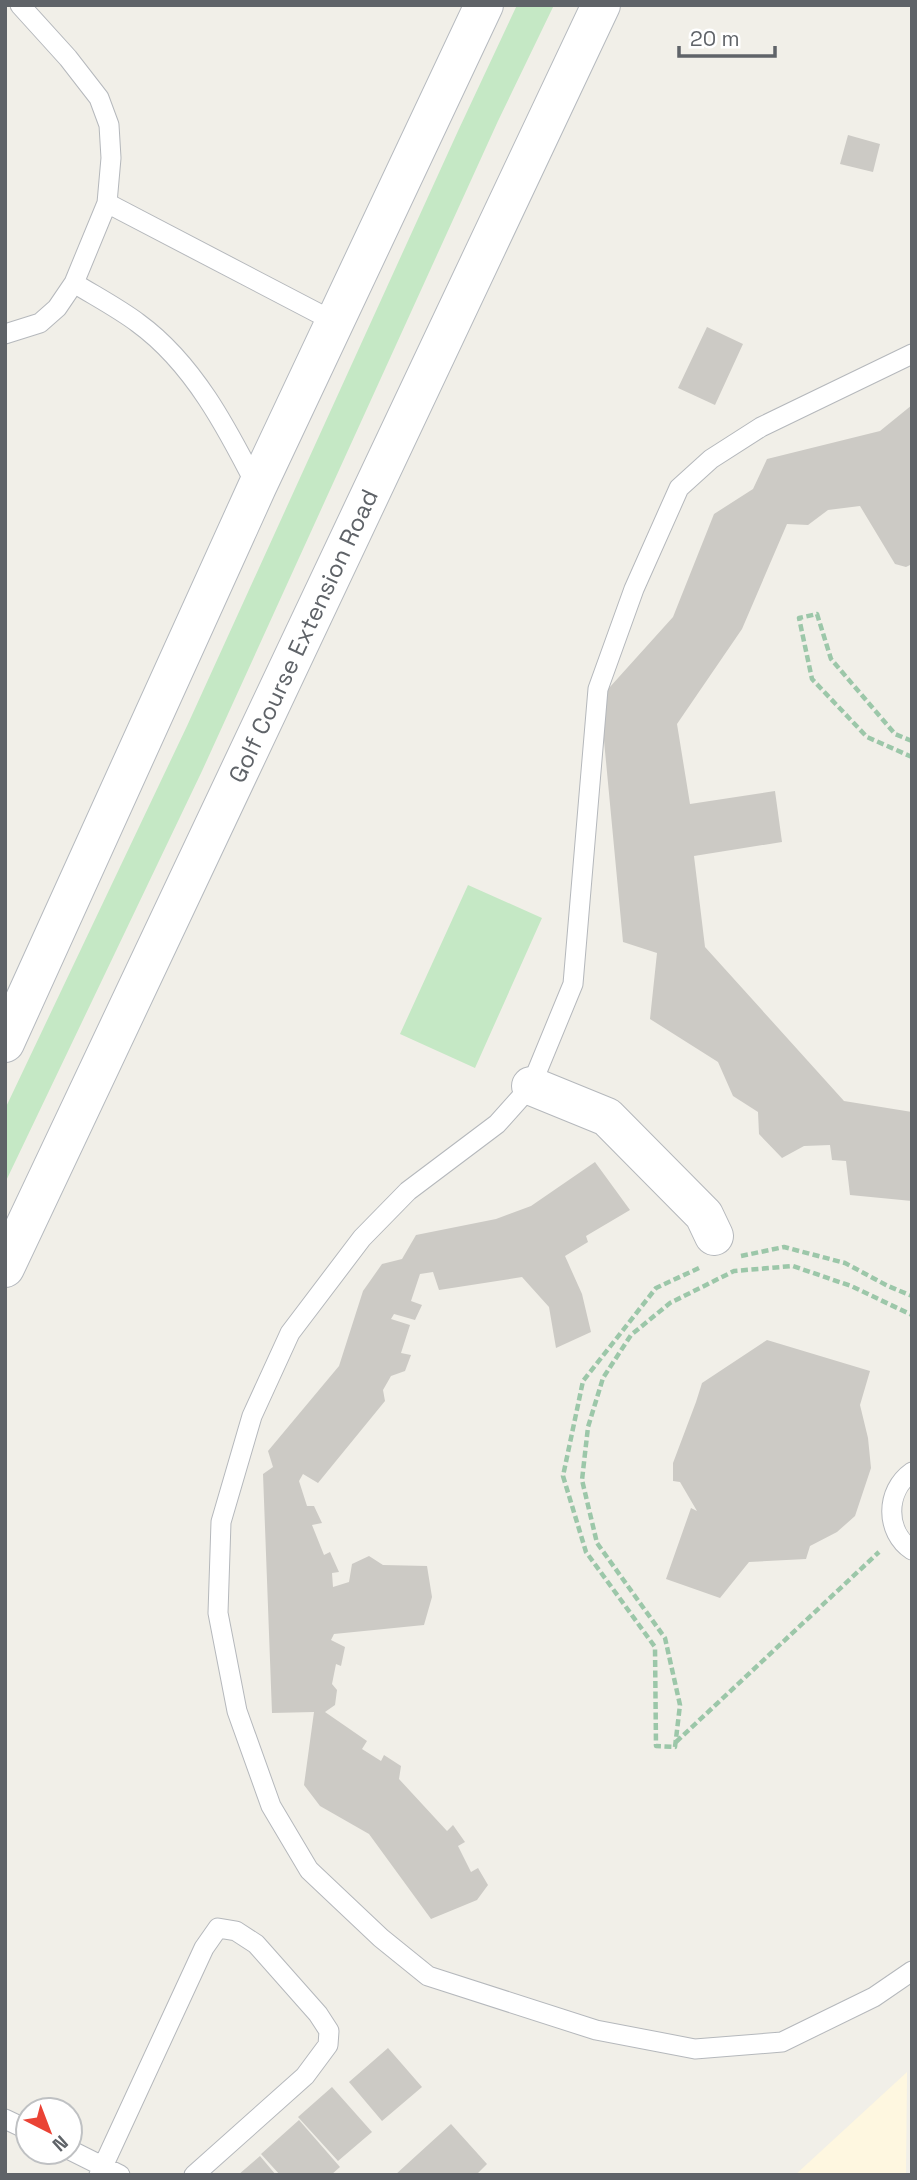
<svg xmlns="http://www.w3.org/2000/svg" width="917" height="2180" font-family="'Space Grotesk',sans-serif">
	<style>
		.commercial { fill: #fef7e0 }
		.green { fill: #c5e8c5 }
		.building { fill: #cccac5 }
		.lines { fill: none; stroke-linecap: round; stroke-linejoin: round }
		.service-casing { stroke: #b5b8bc; stroke-width: 21 }
		.minor-casing { stroke: #b5b8bc; stroke-width: 40 }
		.secondary-casing { stroke: #b6babf; stroke-width: 40 }
		.path { stroke: #9cc7a9; stroke-width: 4.5; stroke-dasharray: 7 3.5; stroke-linecap: butt }
		.service { stroke: #fff; stroke-width: 19 }
		.minor { stroke: #fff; stroke-width: 38 }
		.secondary { stroke: #fff; stroke-width: 38 }
		.labels { text-anchor: middle; dominant-baseline: central; stroke-width: 5; stroke-linejoin: round; paint-order: stroke }
		.street-label { font-size: 24px; fill: #5f6368; stroke: #fff }
	</style>
	<rect width="100%" height="100%" fill="#f1efe8"/>
	<path class="commercial" d="M907 2072 906 2175H795Z"/>
	<path class="green" d="M517 5H554L498 121 202 771 5 1183V1109L187 726 458 131Z
		M468 885 542 918 475 1068 400 1034Z"/>
	<path class="building" d="M848 135 880 144 873 172 840 164Z
		M707 327 743 344 715 405 678 388Z
		M912 405V564L906 567 895 564 860 506 828 510 808 525 787 524 742 629 677 724 690 804 775 791 782 842 694 856 705 947 844 1101 912 1112V1201L850 1195 846 1161 832 1160 830 1145 804 1146 782 1158 759 1134 758 1112 733 1096 718 1062 650 1019 657 953 623 942 600 698 673 617 714 514 753 489 767 459 880 431Z
		M595 1162 630 1210 586 1236 588 1242 565 1256 582 1294 591 1332 556 1348 549 1307 522 1277 439 1290 433 1272 420 1274 411 1301 422 1305 415 1320 394 1314 391 1319 410 1325 401 1353 411 1355 405 1371 391 1376 383 1390 385 1401 318 1483 303 1474 299 1481 307 1506H314L322 1523 312 1525 324 1555 330 1552 339 1572 332 1573 333 1587 349 1582 352 1564 369 1556 383 1565 427 1566 432 1597 424 1625 334 1634 331 1640 345 1647 341 1666 336 1664 332 1684 337 1690 335 1705 325 1712 367 1741 362 1749 381 1761 384 1755 401 1766 399 1779 447 1831 453 1825 465 1842 458 1846 471 1872 478 1868 488 1885 477 1900 431 1919 369 1834 320 1806 304 1785 314 1712 272 1713 263 1474 273 1467 268 1451 339 1366 363 1291 382 1264 402 1259 416 1235 496 1219 531 1206Z
		M767 1340 870 1371 860 1405 868 1438 871 1468 855 1516 837 1532 810 1546 806 1559 749 1562 720 1598 666 1579 691 1508 697 1511 680 1482 673 1481V1463L696 1402 702 1383Z
		M388 2048 422 2087 382 2121 349 2082Z
		M332 2087 372 2132 338 2161 298 2117Z
		M299 2120 340 2167 331 2175H280L261 2154Z
		M451 2124 487 2164 476 2175H395Z
		M260 2156 276 2175H238Z"/>
	<g class="lines">
		<defs>
			<path id="service" d="M107 203 335 322
				M74 283C95 296 118 308 138 323 193 363 227 428 257 487
				M5 334 40 323 57 308 74 283 107 203 111 158 109 125 99 98 68 58 20 5
				M912 354 761 427 711 459 679 488 634 589 598 689 573 984 531 1086 497 1124 408 1191 362 1238 290 1333 252 1416 221 1522 218 1613 237 1711 271 1806 309 1870 381 1938 428 1976 596 2030 695 2049 782 2042 874 1997 912 1971
				M912 1472C885 1491 885 1532 912 1550
				M5 2119 28 2130
				M70 2150 120 2175
				M99 2175 204 1948 218 1928 236 1931 256 1944 318 2014 329 2031 328 2045 305 2076 194 2175"/>
			<path id="minor" d="M531 1086 607 1117 704 1215 714 1236"/>
			<path id="secondary" d="M5 1043 257 487 484 5
				M5 1268 601 5"/>
		</defs>
		<use href="#service" class="service-casing"/>
		<use href="#minor" class="minor-casing"/>
		<use href="#secondary" class="secondary-casing"/>
		<path class="path" d="M912 741 895 734 831 659 817 614 799 618 812 679 867 737 912 757
			M741 1256 784 1247 845 1263 888 1286 912 1296
			M699 1268 656 1288 583 1381 563 1476 586 1552 655 1647 656 1746 675 1747 680 1705 665 1638 597 1543 582 1480 588 1427 603 1378 631 1335 670 1303 734 1271 793 1266 851 1286 912 1315
			M676 1742 879 1552"/>
		<use href="#service" class="service"/>
		<use href="#minor" class="minor"/>
		<use href="#secondary" class="secondary"/>
	</g>
	<g class="labels">
		<g class="street-label">
			<text transform="translate(303 636) rotate(-65)">Golf Course Extension Road</text>
		</g>
	</g>
	<rect width="917" height="2180" fill="none" stroke="#5f6368" stroke-width="14"/>
	<g transform="translate(49 2131) rotate(138)"><circle r="33" fill="#ffffff" stroke="#bfc1c3" stroke-width="2"/>
	<path d="M0-5L12 26L0 18L-12 26Z" fill="#ea4335"/>
	<text y="-10" font-size="19" font-weight="bold" text-anchor="middle" fill="#5f6368">N</text>
	</g>
	<path d="M679 46v10h96v-10" fill="none" stroke="#5f6368" stroke-width="3.5"/>
	<text x="690" y="46" font-size="21" fill="#5f6368" stroke="#ffffff" stroke-width="5" paint-order="stroke">20 m</text>
</svg>
